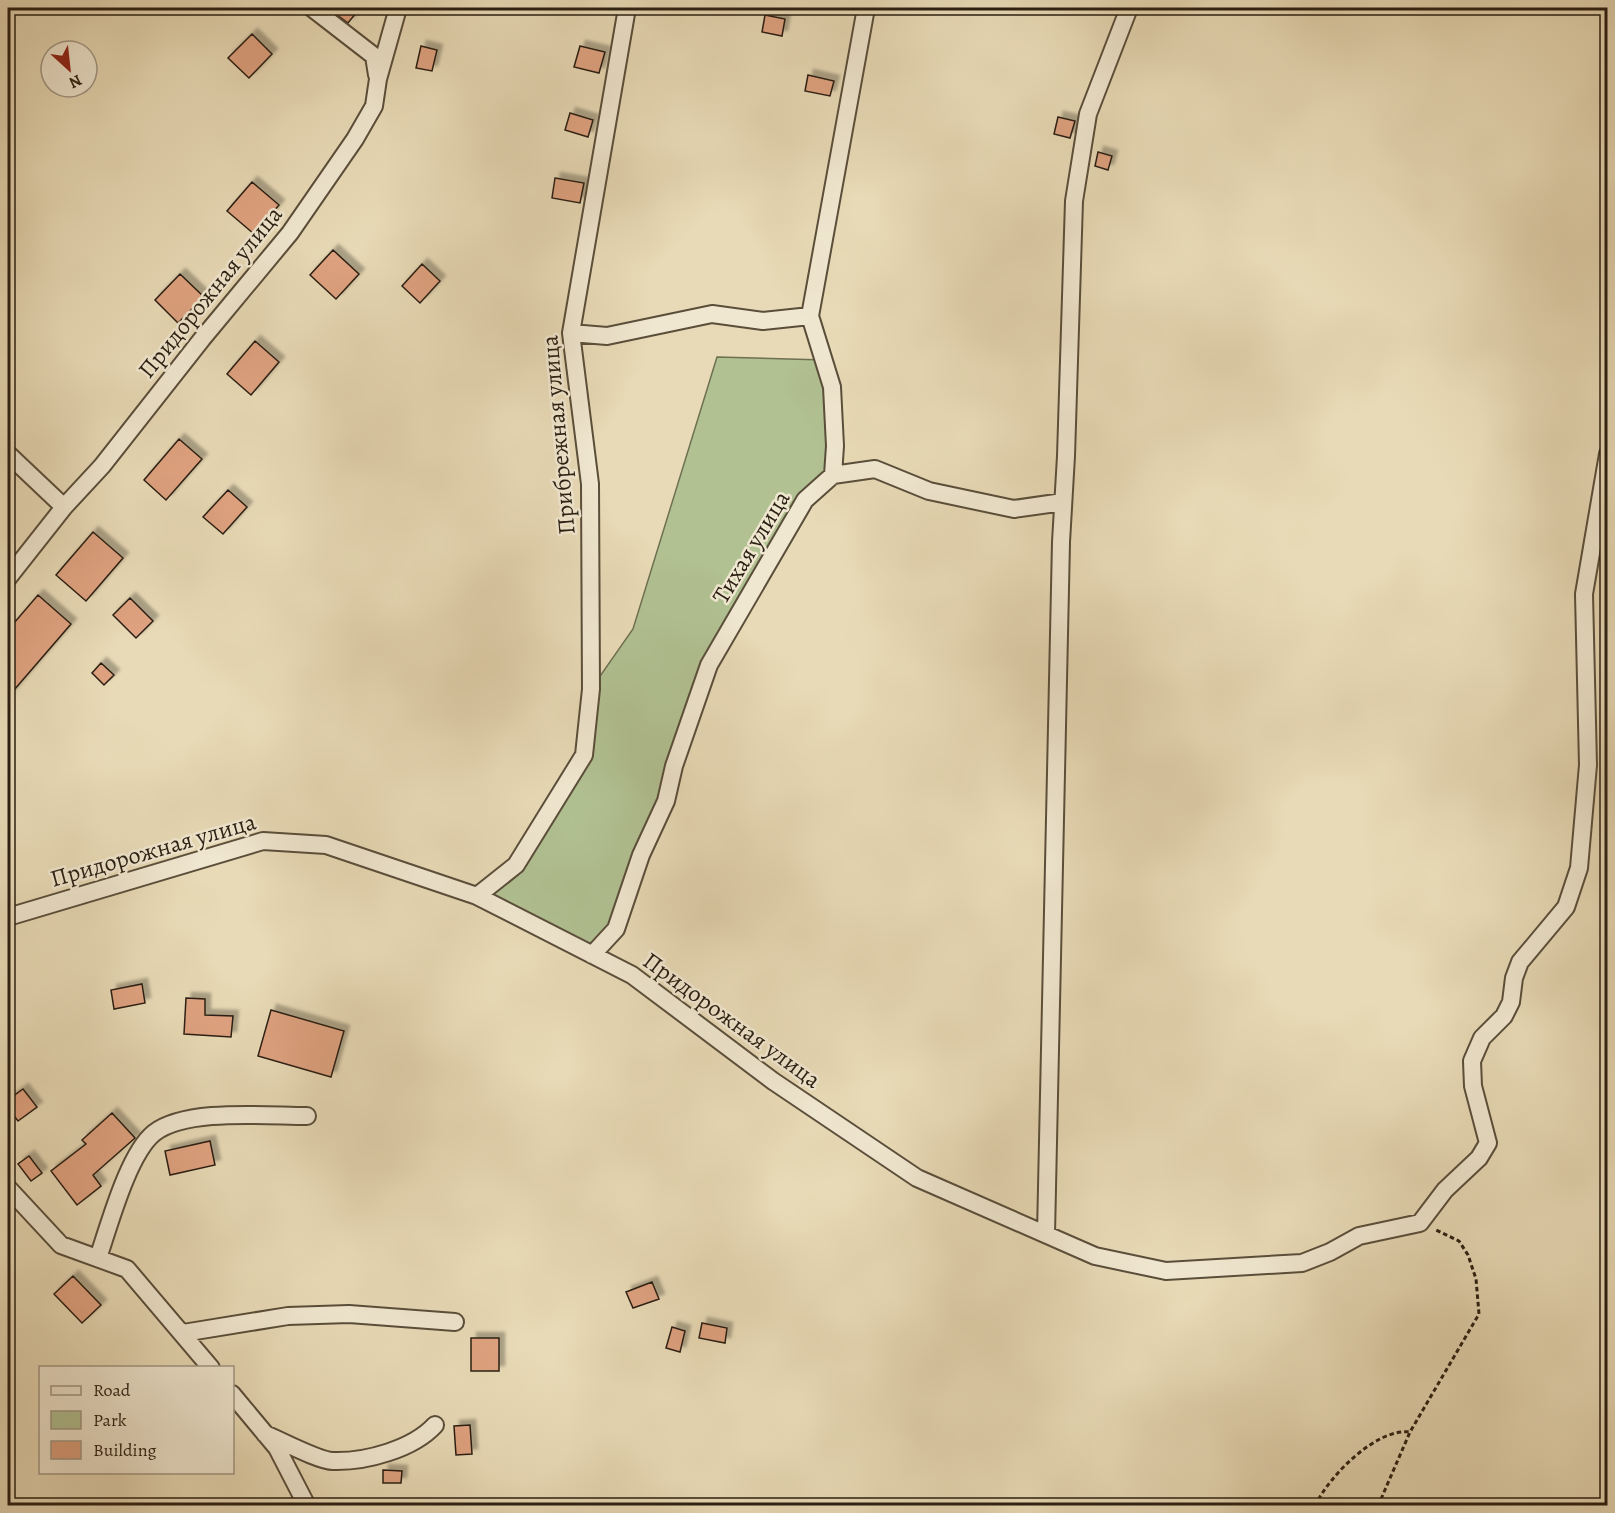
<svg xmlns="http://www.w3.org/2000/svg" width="1615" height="1513" font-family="Alegreya,serif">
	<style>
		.green { fill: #b1c192; stroke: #6e7052; stroke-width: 1.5 }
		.building { fill: #dfa280; stroke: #2a1f12; stroke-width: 1.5; filter: url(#shadow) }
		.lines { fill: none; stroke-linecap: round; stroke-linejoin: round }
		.minor-casing { stroke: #5a4e3b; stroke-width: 20 }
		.path { stroke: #2a1f12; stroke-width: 3; stroke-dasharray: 4.5 3; stroke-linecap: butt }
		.minor { stroke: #f0e7d0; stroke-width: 16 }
		.labels { text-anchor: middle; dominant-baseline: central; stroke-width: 5; stroke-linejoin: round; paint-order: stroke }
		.street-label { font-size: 24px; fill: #2a1f12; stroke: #f0e7d0 }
	</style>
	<defs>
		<filter id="shadow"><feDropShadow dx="5.5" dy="-5.5" stdDeviation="1.5" flood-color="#0004"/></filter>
	</defs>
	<rect width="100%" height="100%" fill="#e8dab6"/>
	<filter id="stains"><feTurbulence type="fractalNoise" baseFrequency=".00333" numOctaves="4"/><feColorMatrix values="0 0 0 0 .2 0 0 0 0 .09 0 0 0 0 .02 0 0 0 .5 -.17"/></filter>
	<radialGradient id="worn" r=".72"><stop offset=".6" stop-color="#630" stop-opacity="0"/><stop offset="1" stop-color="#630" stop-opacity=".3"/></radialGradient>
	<path class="green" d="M717 357 824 360 833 475 805 500 709 665 616 929 592 955 477 896 516 865 584 755 591 689 633 629Z"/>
	<path class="building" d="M328 8H360L348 23Z
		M765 15 785 19 782 36 762 32Z
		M252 34 272 54 249 78 228 58Z
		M421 46 437 50 432 71 416 68Z
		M580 46 605 52 599 73 574 67Z
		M808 75 834 81 830 96 805 91Z
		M570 113 593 120 588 137 565 130Z
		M1058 117 1075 121 1070 138 1054 134Z
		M1098 152 1112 156 1108 170 1095 166Z
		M555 178 584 183 580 203 552 198Z
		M252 182 279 205 254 234 227 211Z
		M333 250 359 274 336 299 310 275Z
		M422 264 440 281 420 303 402 286Z
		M180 274 204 297 178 323 155 300Z
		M255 341 279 362 251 395 227 374Z
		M179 439 202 459 166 500 144 480Z
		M228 490 247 507 223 534 203 517Z
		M93 532 123 558 86 601 56 575Z
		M38 595 71 624 8 697V630Z
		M130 598 153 621 136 638 113 615Z
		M101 663 114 675 104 685 92 673Z
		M142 984 145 1003 114 1009 111 990Z
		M186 998 205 999V1015L233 1016 231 1037 184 1034Z
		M271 1010 344 1031 331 1077 258 1056Z
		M23 1089 37 1107 18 1121 8 1108V1100Z
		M112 1113 135 1138 93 1175 101 1186 77 1205 51 1171 86 1144 82 1140Z
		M210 1141 215 1165 170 1175 165 1151Z
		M29 1156 42 1173 31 1181 18 1164Z
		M73 1276 101 1305 82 1323 54 1294Z
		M652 1282 659 1299 633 1308 626 1292Z
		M702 1323 727 1328 725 1343 699 1338Z
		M672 1327 685 1331 680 1352 666 1348Z
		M471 1338H499V1371H471Z
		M470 1425 472 1454 456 1455 454 1426Z
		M383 1470 402 1471 401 1483H383Z"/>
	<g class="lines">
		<defs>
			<path id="minor" d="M312 8 374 56 377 75
				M571 333 607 336 712 314 763 321 810 316
				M8 454 64 507
				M833 475 875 469 929 491 1014 509 1063 502
				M8 578 64 507 102 466 202 339 290 233 355 139 374 106 378 79 398 8
				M477 896 516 865 584 755 591 689 590 484 571 333 627 8
				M8 917 263 841 326 845 477 896 632 975 773 1081 917 1178 1095 1256 1166 1271 1302 1263 1330 1252 1359 1236 1420 1223 1445 1190 1479 1158 1488 1143 1473 1086 1472 1061 1482 1038 1504 1016 1511 1002 1514 978 1520 962 1566 907 1579 868 1588 765 1584 594 1608 454
				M592 955 616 929 641 855 666 801 674 766 709 665 805 500 833 475 835 446 832 387 810 316 866 8
				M8 1188 61 1245 127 1269 211 1368
				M1046 1234 1061 542 1066 456 1074 201 1088 114 1129 8
				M98 1258C109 1226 128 1154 154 1133 186 1108 266 1116 307 1116
				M183 1333 288 1316 349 1314 455 1322
				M232 1394 277 1448 307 1506
				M265 1434C280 1440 319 1461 333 1461 366 1462 413 1449 435 1425"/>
		</defs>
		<use href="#minor" class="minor-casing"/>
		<path class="path" d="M1315 1506C1329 1476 1376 1428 1410 1432
			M1378 1506 1410 1432 1479 1314 1476 1279 1468 1255 1459 1241 1434 1229"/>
		<use href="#minor" class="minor"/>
	</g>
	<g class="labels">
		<g class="street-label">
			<text transform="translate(210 292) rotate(-51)">Придорожная улица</text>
			<text transform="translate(558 435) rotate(-95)">Прибрежная улица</text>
			<text transform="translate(751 547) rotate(-59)">Тихая улица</text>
			<text transform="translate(153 850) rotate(-16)">Придорожная улица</text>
			<text transform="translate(732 1020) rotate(36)">Придорожная улица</text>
		</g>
	</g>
	<rect width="1615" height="1513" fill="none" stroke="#e8dab6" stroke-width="30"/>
	<rect x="9" y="9" width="1597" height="1495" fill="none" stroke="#2a1f12" stroke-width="3"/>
	<rect x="15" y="15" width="1585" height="1483" fill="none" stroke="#2a1f12" stroke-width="1.5"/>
	<rect x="39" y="1366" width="195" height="108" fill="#f0e7d0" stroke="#a19784" stroke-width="1.5"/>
	<rect x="51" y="1386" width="30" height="9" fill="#f0e7d0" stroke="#a19784" stroke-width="1.5"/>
	<text x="93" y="1396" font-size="18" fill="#2a1f12">Road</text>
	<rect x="51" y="1411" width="30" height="18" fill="#b1c192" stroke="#a19784" stroke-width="1.5"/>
	<text x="93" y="1426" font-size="18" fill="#2a1f12">Park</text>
	<rect x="51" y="1441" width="30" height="18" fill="#dfa280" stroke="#a19784" stroke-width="1.5"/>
	<text x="93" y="1456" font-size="18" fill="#2a1f12">Building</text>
	<g transform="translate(69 69) rotate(153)"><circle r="28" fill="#f0e7d0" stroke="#a19784" stroke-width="1.5"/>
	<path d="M0-4.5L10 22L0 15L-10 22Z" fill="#8f2418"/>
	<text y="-9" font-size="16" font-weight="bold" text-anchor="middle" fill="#2a1f12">N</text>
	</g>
	<rect width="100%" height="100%" filter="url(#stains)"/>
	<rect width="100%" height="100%" fill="url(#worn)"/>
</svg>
